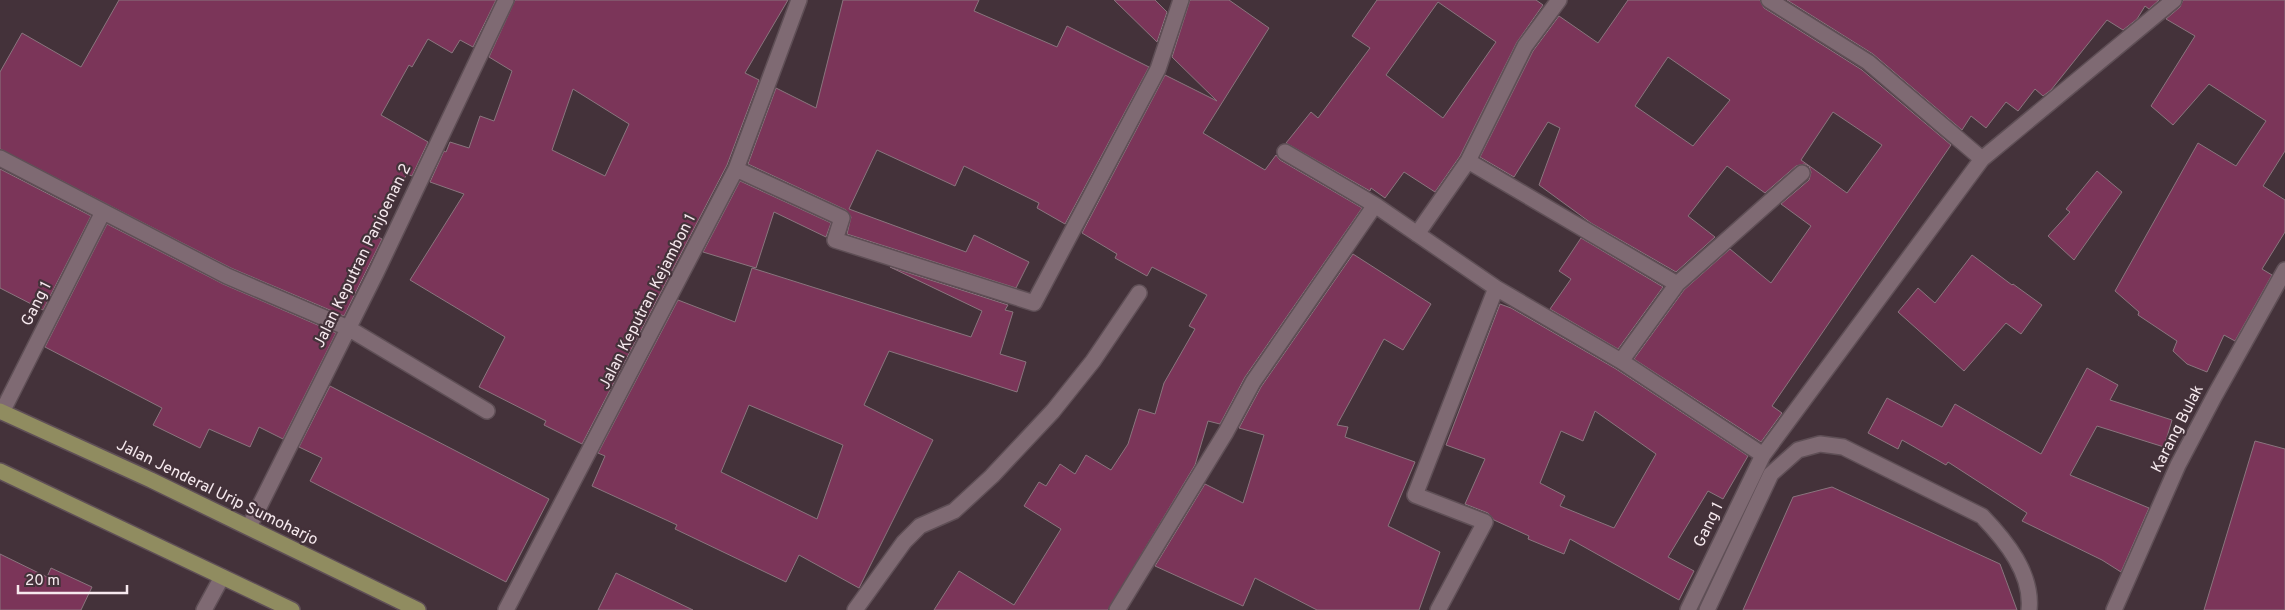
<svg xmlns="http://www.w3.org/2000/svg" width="2285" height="610" font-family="Overpass,sans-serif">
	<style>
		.building { fill: #7b3559; stroke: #8a757e; fill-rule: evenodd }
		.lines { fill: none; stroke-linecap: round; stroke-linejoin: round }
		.minor-casing { stroke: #5f4f56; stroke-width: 18 }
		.major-casing { stroke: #5f4f56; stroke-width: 18 }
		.minor { stroke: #7f6a73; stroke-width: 15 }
		.major { stroke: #908c60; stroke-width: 15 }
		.labels { text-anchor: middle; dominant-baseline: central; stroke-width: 4.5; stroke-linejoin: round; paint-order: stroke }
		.street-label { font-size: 16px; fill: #f6e9ee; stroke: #44323a }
	</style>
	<rect width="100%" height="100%" fill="#44323a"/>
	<path class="building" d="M119 0H496L473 47 460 40 452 53 428 39 412 67 409 65 381 115 428 142 412 176 407 174 372 234 382 239 344 316 231 268 0 149V72L22 33 81 67Z
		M515 0H788L745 73 759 80 727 165 582 444 544 425 546 421 479 387 505 337 410 280 464 194 430 182 444 151 446 152 450 142 469 148 480 116 494 121 512 71 489 57ZM573 89 629 124 605 176 552 150Z
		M843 0H979L974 11 1057 47 1067 26 1149 67 1065 224 1037 208 1039 203 964 166 955 186 877 150 849 209 966 252 974 235 1029 262 1016 288 847 234 851 217 846 210 748 164 776 88 816 108Z
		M1114 0H1155L1167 12 1157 42Z
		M1190 0H1229L1269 28 1203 133 1265 170 1276 155 1280 160 1362 208 1245 377 1220 424 1208 421 1195 465 1108 610H934L959 571 1014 605 1061 529 1024 506 1039 482 1046 486 1060 464 1075 474 1086 455 1111 470 1128 444 1139 409 1155 414 1164 383 1195 329 1189 326 1207 295 1152 267 1147 276 1115 258 1117 254 1082 233 1165 75 1217 101 1172 57Z
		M1377 0H1536L1543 5 1517 42 1460 156 1435 192 1404 172 1385 198 1371 188 1370 191 1286 143 1311 112 1318 118 1370 48 1352 36ZM1438 2 1496 42 1443 118 1386 75Z
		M1628 0H1760L1764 8 1862 70 1951 145 1772 406 1782 413 1761 442 1634 359 1684 290 1730 249 1771 283 1811 226 1781 204 1809 180 1811 172 1809 166 1804 164 1796 166 1765 193 1727 166 1688 216 1715 237 1676 272 1591 223 1539 185 1560 128 1548 122 1514 177 1480 157 1533 51 1559 16 1598 43ZM1668 57 1730 100 1693 146 1635 106ZM1833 112 1882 145 1847 193 1801 160Z
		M1787 0H2159L2149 9 2145 6 2137 19 2123 30 2107 20 2051 90 2043 96 2035 89 2018 111 2006 102 1986 128 1971 116 1962 130 1873 54Z
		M2183 0H2285V151L2263 186 2285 200V232L2262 269 2272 275 2235 341 2224 335 2207 372 2187 364 2173 351 2177 341 2138 315 2139 312 2115 291 2198 143 2236 166 2266 121 2209 84 2173 125 2151 106 2195 36 2166 19 2180 7Z
		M0 169 91 216 43 310 0 288Z
		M2097 171 2122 192 2074 260 2048 236 2070 212 2066 209Z
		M740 181 831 223 826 237 774 212 756 268 703 252Z
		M107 224 223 284 336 333 283 439 259 427 250 447 209 429 200 448 153 425 162 408 45 347Z
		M1581 238 1663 287 1618 349 1550 309 1571 279 1559 271Z
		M1353 254 1431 304 1403 350 1384 339 1337 425 1348 427 1345 437 1415 462 1388 526 1440 552 1419 610H1317L1255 578 1243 606 1155 566 1205 484 1243 503 1264 435 1239 428 1261 387Z
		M1972 255 2012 285 2013 284 2042 305 2021 334 2006 323 1964 371 1898 312 1918 288 1935 303Z
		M890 267 1008 305 1005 310 1013 312 1000 354 1026 362 1017 392 889 351 864 405 933 440 859 588 799 555 786 582 675 529 677 525 592 486 605 456 598 453 678 300 735 322 752 268 971 337 982 311ZM749 405 843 445 817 519 721 472Z
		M1500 304 1511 308 1616 369 1748 456 1723 499 1708 491 1668 557 1694 571 1679 600 1570 539 1564 554 1528 539 1529 536 1494 520 1488 513 1465 504 1485 459 1446 445ZM1595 411 1656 454 1614 528 1560 506 1565 496 1540 483 1561 431 1583 441Z
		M2087 368 2118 385 2110 400 2172 420 2164 447 2097 426 2070 475 2149 508 2121 572 2102 560 2022 521 2027 513 1948 462 1946 465 1902 440 1898 449 1868 433 1887 398 1942 427 1955 404 2041 454Z
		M330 386 549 499 506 582 310 481 322 458 299 447Z
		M2255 441 2285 449V610H2204Z
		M1832 487 2000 564 2017 610H1743L1793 497Z
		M0 554 47 577 51 568 92 587 81 610H0Z
		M616 573 693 610H598Z"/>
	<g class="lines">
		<defs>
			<path id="minor" d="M1769 0 1868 62 1982 159
				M1285 152 1375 205 1496 288 1621 361 1763 455
				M0 158 227 276 348 328 487 411
				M1468 161 1677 284
				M736 169 842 218 835 240 1034 303 1158 69 1181 0
				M1417 234 1468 161 1525 46 1559 0
				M1621 361 1677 284 1802 173
				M2 412 103 212
				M249 527 376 273 506 0
				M204 610 222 577
				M506 610 736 169 799 0
				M855 610 904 542 920 526 954 511 992 476 1053 411 1093 361 1139 293
				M1117 610 1226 432 1253 382 1375 205
				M1438 610 1485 522 1415 495 1496 288
				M1688 610 1763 455 1982 159 2174 0
				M1707 610 1771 474 1798 450 1820 444 1843 447 1982 516C2006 541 2033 574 2029 610
				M2114 610 2178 465 2215 395 2285 270"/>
			<path id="major" d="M0 411 151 480 418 610
				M0 471 292 610"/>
		</defs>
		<use href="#minor" class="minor-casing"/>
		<use href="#major" class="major-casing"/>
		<use href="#minor" class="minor"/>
		<use href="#major" class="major"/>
	</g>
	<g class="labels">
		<g class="street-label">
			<text transform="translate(363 256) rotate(-64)">Jalan Keputran Panjoenan 2</text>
			<text transform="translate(648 302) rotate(-63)">Jalan Keputran Kejambon 1</text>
			<text transform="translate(37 304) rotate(-63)">Gang 1</text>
			<text transform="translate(2178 429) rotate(-63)">Karang Bulak</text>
			<text transform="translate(217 493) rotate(26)">Jalan Jenderal Urip Sumoharjo</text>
			<text transform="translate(1709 525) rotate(-64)">Gang 1</text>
		</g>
	</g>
	<path d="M18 585v8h109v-8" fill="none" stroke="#f6e9ee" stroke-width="2.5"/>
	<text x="25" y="585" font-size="15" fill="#f6e9ee" stroke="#44323a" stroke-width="4" paint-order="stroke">20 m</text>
</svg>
